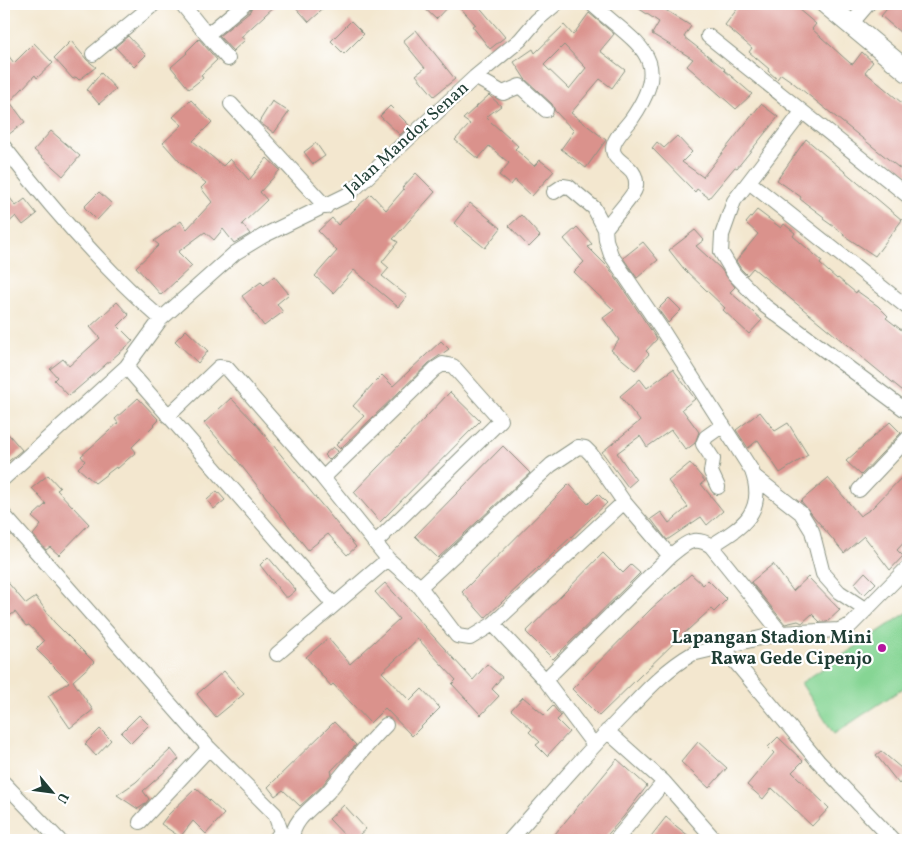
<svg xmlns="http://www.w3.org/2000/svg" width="912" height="844" font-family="Vollkorn,serif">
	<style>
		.green { fill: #86d594; stroke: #528964 }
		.building { fill: #da928c; fill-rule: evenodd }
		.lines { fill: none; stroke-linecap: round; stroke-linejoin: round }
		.street-casing { stroke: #899282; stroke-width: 16 }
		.secondary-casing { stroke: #899282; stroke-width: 22 }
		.street { stroke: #fff; stroke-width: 14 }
		.secondary { stroke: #fff; stroke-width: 20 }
		.poi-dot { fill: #b5179e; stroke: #fff; stroke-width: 2 }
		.labels { text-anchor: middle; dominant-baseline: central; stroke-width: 4.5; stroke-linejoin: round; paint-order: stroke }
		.street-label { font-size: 18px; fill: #1f3d34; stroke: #fff }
		.poi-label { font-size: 18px; font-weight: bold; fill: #1f3d34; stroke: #fff; text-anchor: end }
	</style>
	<rect width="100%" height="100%" fill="#fff"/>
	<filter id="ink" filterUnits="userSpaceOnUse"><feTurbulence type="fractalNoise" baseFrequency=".02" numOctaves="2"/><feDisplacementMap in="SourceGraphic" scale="10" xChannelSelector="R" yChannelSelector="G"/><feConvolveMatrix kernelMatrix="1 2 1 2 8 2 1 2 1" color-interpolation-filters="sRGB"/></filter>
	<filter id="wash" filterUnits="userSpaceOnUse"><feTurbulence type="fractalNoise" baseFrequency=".0096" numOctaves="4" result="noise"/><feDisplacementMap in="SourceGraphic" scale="20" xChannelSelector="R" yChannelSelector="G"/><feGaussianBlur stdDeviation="1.12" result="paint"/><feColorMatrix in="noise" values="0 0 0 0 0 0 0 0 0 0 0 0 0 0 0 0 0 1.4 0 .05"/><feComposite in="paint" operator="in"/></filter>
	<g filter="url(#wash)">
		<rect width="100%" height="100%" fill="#f3e7cf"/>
		<path class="green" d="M908 612V685L834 734 801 683Z"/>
		<g id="blocks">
			<path class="building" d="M253 4H277L241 37 245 40 233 51 219 36 250 11Z
				M293 4H329L309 22Z
				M420 4H450L436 19Z
				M457 4H477L505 37 490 49 472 26 475 24Z
				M632 4H656L691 26 684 37 725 69 724 70 752 94 736 109 687 66 693 59 652 34 659 22Z
				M741 4H792L816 24 812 29 850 63 853 64 862 52 873 62 865 72 908 108V175L791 81 781 74 777 79 768 71 769 69 749 52 752 48 725 25Z
				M891 4H901L908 10V39L881 16Z
				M589 13 614 34 600 51 625 70 612 88 600 79 571 113 606 140 586 168 561 149 574 131 555 111 552 104 525 79 514 62 533 49 535 53 564 25 573 35ZM564 45 586 68 569 89 544 65Z
				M351 21 364 34 344 54 331 41Z
				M416 30 455 79 434 96 416 75 425 68 403 41Z
				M128 36 146 55 134 67 115 47Z
				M199 39 217 60 201 75 203 78 189 89 171 67 187 53 186 52Z
				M71 41 87 60 96 67 79 80 76 77 73 79 54 58Z
				M34 43 53 63 37 78 35 75 10 102 25 122 4 138V50L14 63Z
				M101 73 116 89 99 104 87 90Z
				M489 95 501 106 486 117 491 122 518 146 515 149 534 166 540 160 554 171 532 196 515 180 511 185 499 175 509 163 489 146 478 159 455 140 470 124 463 119Z
				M191 100 212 122 193 141 223 166 230 159 249 180 267 158 280 170 260 192 267 200 242 224 250 234 234 243 223 229 214 240 205 232 178 252 192 266 161 295 136 267 159 245 154 241 181 221 187 229 212 202 201 188 206 183 180 162 163 143 182 125 173 117Z
				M272 101 289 112 274 133 259 122Z
				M761 104 778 117 737 168 735 167 709 198 697 189 695 192 652 148 657 142 664 148 677 136 692 152 682 162 703 177Z
				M390 106 410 126 400 135 380 116Z
				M51 131 80 156 63 176 34 150Z
				M806 139 902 220 875 256 843 235 844 234 823 219 824 217 800 199 801 197 777 180Z
				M316 143 325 156 313 164 304 152Z
				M416 173 435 192 393 239 398 242 382 262 389 268 382 276 407 296 398 307 354 270 333 293 315 276 337 251 318 231 332 218 338 225 371 194 386 210 404 189 402 188Z
				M4 190 16 206 25 199 37 214 23 225 16 216 4 227Z
				M99 192 112 204 97 220 84 207Z
				M470 203 501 228 485 248 454 223Z
				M757 210 781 228 784 224 795 233 793 236 822 261 820 264 837 279 838 278 856 293 857 291 878 306 888 316 886 318 908 335V395L753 268 747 275 741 269 736 261 758 234 746 223Z
				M521 215 540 236 529 247 509 226Z
				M577 227 592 244 588 247 609 268 657 339 646 351 649 354 635 370 611 350 619 340 603 318 614 310 574 272 584 262 564 239Z
				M695 230 704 240 696 246 720 268 735 287 730 292 762 320 749 334 723 310 725 308 684 269 669 250Z
				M643 242 658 260 637 278 623 258Z
				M274 276 289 294 277 304 283 312 264 326 242 296 261 282 264 285Z
				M669 298 681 310 668 323 658 309Z
				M117 302 129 315 118 326 133 341 69 396 54 380 57 377 50 369 63 359 69 366 100 338 90 327Z
				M186 330 208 351 198 363 175 341Z
				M441 341 449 349 429 363 340 449 336 445 364 416 353 406 373 384 382 375 393 386Z
				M673 369 695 399 682 409 699 432 695 443 686 450 671 430 647 447 640 436 617 453 636 480 628 487 602 452 640 421 620 396 640 379 647 388Z
				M450 392 480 421 380 522 354 492Z
				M138 398 159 420 132 447 136 452 117 469 116 467 95 483 78 468 85 461 81 456 118 423 115 419Z
				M231 398 255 423 356 547 347 555 328 534 308 550 240 464 204 423Z
				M760 412 775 431 788 423 808 455 780 473 758 440 748 448 736 430Z
				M890 422 901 433 861 475 846 461Z
				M4 429 22 450 4 465Z
				M503 446 530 473 438 558 415 536Z
				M333 447 338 451 329 460 324 455Z
				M690 463 705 481 701 484 723 511 707 525 701 517 667 540 651 519 661 512 669 523 688 507 668 481Z
				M908 471V538L897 550 903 556 890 570 864 536 844 553 801 501 828 478 860 516 871 509Z
				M48 475 60 488 57 490 89 524 59 555 50 547 46 550 33 535 41 525 32 517 46 504 32 488Z
				M569 484 588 504 598 494 607 503 485 618 462 592Z
				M217 491 225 500 214 509 207 500Z
				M603 553 623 573 631 565 640 573 553 659 526 632Z
				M268 557 296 590 288 597H285L260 565Z
				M773 564 793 591 808 577 840 610 827 622H820L812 614 802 623 798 621 785 624 751 582Z
				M865 572 876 583 864 595 854 584Z
				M691 574 703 585 708 580 727 599 714 612 711 609 679 638 599 716 572 689 651 609Z
				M4 578 26 604 36 597 54 622 94 662 73 681 93 710 70 728 48 696 69 682 36 649 44 641 29 625 26 626 15 612 4 620Z
				M385 583 473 680 487 664 502 677 492 689 499 696 481 715 452 684 456 680 418 639 382 672 410 701 422 689 440 708 412 736 385 708 370 723 333 684 331 686 306 657 328 638 350 664 399 619 375 592Z
				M224 671 244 694 216 717 197 694Z
				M523 697 544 715 553 706 561 716 557 720 569 732 547 756 536 745 540 742 529 732 532 729 511 710Z
				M139 715 149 725 131 743 121 733Z
				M334 722 356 745 331 771 332 773 322 786 300 806 283 790 275 796 268 787Z
				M100 729 111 740 96 756 85 744Z
				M778 737 803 761 792 772 829 808 812 826 772 788 763 799 747 785 774 753 768 747Z
				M698 742 727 768 709 788 681 762Z
				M171 749 179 759 143 791 149 799 145 804 138 809 117 795 136 782Z
				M881 751 908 774 899 784 876 755Z
				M617 759 647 786 624 816 603 840H550Z
				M196 788 224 814 206 834 193 821 180 837 161 824 167 816Z
				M344 805 366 829 353 840H349L329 819Z
				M666 817 676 826 694 840H648Z"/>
		</g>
	</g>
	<g filter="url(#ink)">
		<use href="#blocks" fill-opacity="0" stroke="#899282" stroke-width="1"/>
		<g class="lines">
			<defs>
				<path id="street" d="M182 4 207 35
					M592 4C638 46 675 57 631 120 625 128 613 139 613 149 613 164 638 164 636 186 636 194 611 220 605 229
					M850 25 868 4
					M708 36 908 196
					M93 54 154 4
					M228 59 207 35 244 4
					M475 77 503 93 520 86 546 110
					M231 104 326 207
					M802 112 734 201 722 235 721 252 734 274 765 306 908 412
					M4 147C52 209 102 267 161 319
					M749 182 908 308
					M554 192 563 186 569 187 594 208 605 229 606 240 611 255 664 333 752 471C767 512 742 527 711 546
					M126 367 333 604
					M168 416 219 367 227 368 323 478 388 559 420 587 457 636 470 638 493 624 545 680 594 745
					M754 476 801 513 812 531 823 574 839 592 866 610
					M4 478 126 367 161 319 235 253 263 236 349 194 475 77 520 40 537 20 556 4
					M323 478 435 369 443 364 453 366 501 420 375 543
					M718 487 711 472 713 459 703 444 706 437 723 425
					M859 490 908 438
					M4 515 209 748 275 814 281 832 275 840
					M420 587 551 465 578 447 585 448 591 454 624 502 670 556
					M493 624 624 502
					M722 646 818 761 893 840
					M277 654 388 559
					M545 680 670 556C684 545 693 534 711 546L781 633
					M607 731 664 782 616 840
					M664 782 715 840
					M4 783 59 840
					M140 822 209 748
					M292 840C292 819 315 806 328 792 347 769 365 746 386 725
					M510 840C548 797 586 753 626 712 647 690 666 669 692 654L781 633 839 630 851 625 908 567"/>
				<path id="secondary" d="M826 4 908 72"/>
			</defs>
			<use href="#street" class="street-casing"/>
			<use href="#secondary" class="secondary-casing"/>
			<use href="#street" class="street"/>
			<use href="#secondary" class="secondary"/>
		</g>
	</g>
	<circle class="poi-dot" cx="882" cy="648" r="5"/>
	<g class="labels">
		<g class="street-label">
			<text transform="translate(407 139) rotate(-42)">Jalan Mandor Senan</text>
		</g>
		<g class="poi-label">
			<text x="872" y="638">Lapangan Stadion Mini<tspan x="872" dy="21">Rawa Gede Cipenjo</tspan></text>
		</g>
	</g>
	<rect width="912" height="844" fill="none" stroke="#fff" stroke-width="20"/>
	<g transform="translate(52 792) rotate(119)" stroke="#ffffff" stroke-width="4" paint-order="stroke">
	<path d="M0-4L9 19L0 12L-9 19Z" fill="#1f3d34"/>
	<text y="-8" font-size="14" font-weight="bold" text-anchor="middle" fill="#1f3d34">U</text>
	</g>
</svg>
